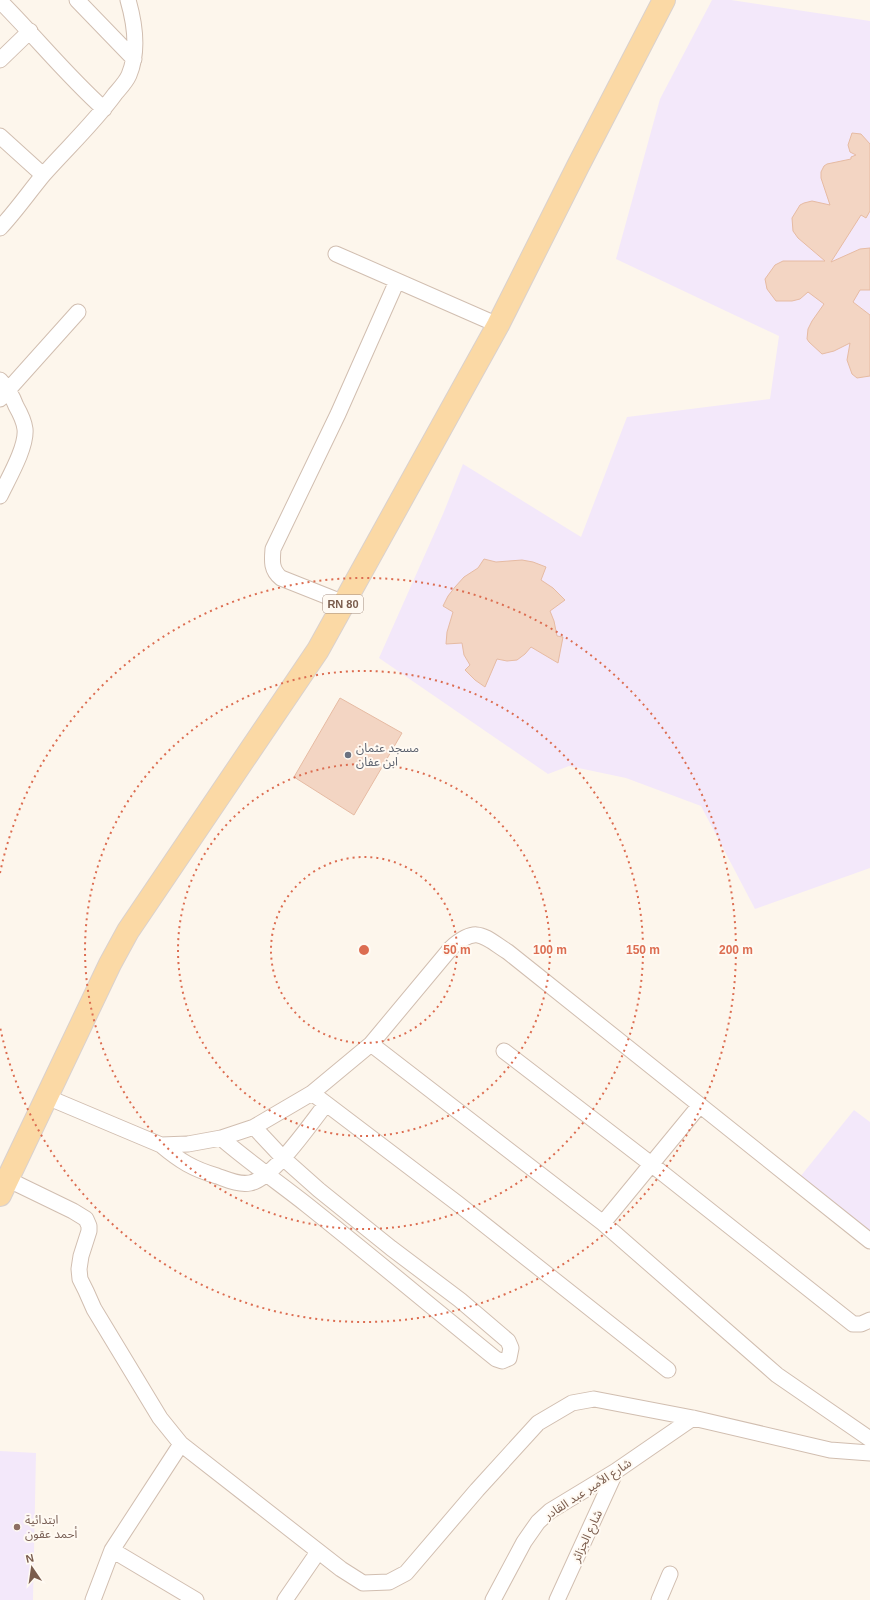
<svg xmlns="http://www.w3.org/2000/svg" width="870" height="1600" font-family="Arial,'Noto Sans Arabic',sans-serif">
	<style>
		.education { fill: #f3e8fa }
		.building { fill: #f3d5c3; stroke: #e6bba3 }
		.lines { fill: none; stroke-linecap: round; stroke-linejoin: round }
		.minor-casing { stroke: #d1beb0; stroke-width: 17 }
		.primary-casing { stroke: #dad1cd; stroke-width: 24 }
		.minor { stroke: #fff; stroke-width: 15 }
		.primary { stroke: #fbd9a5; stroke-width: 22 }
		.ring { fill: none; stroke: #dc6d51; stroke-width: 2; stroke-dasharray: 2 4 }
		.worship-dot { fill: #6b7280; stroke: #fffaf3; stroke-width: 1.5 }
		.education-dot { fill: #8d6e63; stroke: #fffaf3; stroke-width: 1.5 }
		.labels { text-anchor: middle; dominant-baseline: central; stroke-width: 4; stroke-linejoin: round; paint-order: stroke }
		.shield { fill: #fffaf3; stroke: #a28b7f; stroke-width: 1 }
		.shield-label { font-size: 11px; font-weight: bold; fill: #7a5c4d }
		.worship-label { font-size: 12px; fill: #5b616d; stroke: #fffaf3; text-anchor: start }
		.street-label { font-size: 12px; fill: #7a5c4d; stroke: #fffaf3 }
		.education-label { font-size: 12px; fill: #785e54; stroke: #fffaf3; text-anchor: start }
		.centre { fill: #dc6d51; stroke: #fffaf3; stroke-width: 2 }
		.ring-label { font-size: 12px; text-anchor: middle; font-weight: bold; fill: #dc6d51; stroke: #fffaf3; stroke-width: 4; stroke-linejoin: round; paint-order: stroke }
	</style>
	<rect width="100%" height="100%" fill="#fdf6ec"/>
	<path class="education" d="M712 0H731L870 21V868L755 909 701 806 626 778 569 766 548 774 379 658 443 514 463 464 581 537 627 417 770 399 779 336 616 259 660 99Z
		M854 1110 870 1122V1234L800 1177Z
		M0 1451 36 1453 33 1600H0Z"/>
	<path class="building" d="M852 133 861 134 870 144V211L866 218 861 215 831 262 860 249 870 248V290H860L853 302 870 315V376L857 378 852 374 847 360 850 343 834 351 822 354 809 342 807 339 808 329 812 321 824 304 808 292 800 299 792 301H776L767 289 765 279 775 265 783 261H825L798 238 793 231 792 218 800 205 804 203 812 201 830 205 821 178V172L824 166 827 164 851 159V157L856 155 850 152 848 145Z
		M484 559 496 562 522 560 533 562 546 567 541 580 553 588 565 600 550 611 554 621 557 636 563 637 558 663 531 647 525 654 517 660 507 661 497 659 485 687 475 680 465 670 470 665 464 655 462 643 446 644 447 632 453 612 443 606 448 596 455 587 464 577 478 568Z
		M340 698 402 733 354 815 294 777Z"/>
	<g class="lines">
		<defs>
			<path id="minor" d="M77 0 134 59
				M0 1C35 36 67 76 104 109
				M0 60 30 31
				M0 136 43 175
				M0 228C16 211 29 192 44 174 68 147 94 123 115 94 120 88 126 82 129 75 139 51 135 24 128 0
				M336 254 498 325
				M0 380C8 388 12 395 16 406 20 413 24 421 25 429 27 447 8 479 0 496
				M0 399 78 312
				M344 603 281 578C271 570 272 561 273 549L338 414 397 281
				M371 1044 603 1223 777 1375 870 1439
				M504 1051 651 1164 853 1324H861L870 1320
				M312 1093 457 1203 668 1370
				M47 1097 161 1145 188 1144 221 1138 254 1127 312 1093 371 1044 451 948C477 925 483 936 508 952L870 1241
				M221 1138C249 1162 279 1183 307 1205 371 1256 433 1308 496 1359L502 1361 509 1358 511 1348 508 1341 460 1300 391 1248 319 1190 283 1158 254 1127
				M161 1145C180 1161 193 1169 217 1176 228 1180 239 1185 250 1183 273 1179 311 1123 326 1104
				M7 1179 73 1211 86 1219 89 1226V1231L81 1256 79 1269 80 1279 86 1291 94 1309 160 1418 181 1444 341 1569 363 1583 389 1582 406 1573 477 1490 538 1423 572 1403 594 1399 693 1418 830 1450 870 1453
				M603 1223 700 1105
				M112 1550 196 1600
				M93 1600 112 1550 181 1444
				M285 1600 318 1552
				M493 1600 524 1542 538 1522 550 1511 616 1471 693 1418
				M557 1600 616 1471
				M659 1600 670 1574"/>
			<path id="primary" d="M0 1195 110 964 128 931 318 650 498 325 578 166 664 0"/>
		</defs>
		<use href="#minor" class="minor-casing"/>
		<use href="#primary" class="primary-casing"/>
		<use href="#minor" class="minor"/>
		<use href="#primary" class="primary"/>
	</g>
	<g class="ring">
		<circle cx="364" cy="950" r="93"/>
		<circle cx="364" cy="950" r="186"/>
		<circle cx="364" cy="950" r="279"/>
		<path d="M0 873A372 372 0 1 1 0 1027"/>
	</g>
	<circle class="worship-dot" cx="348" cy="755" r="4"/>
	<circle class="education-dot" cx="17" cy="1527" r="4"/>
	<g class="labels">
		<rect class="shield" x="323" y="595" width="40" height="18" rx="3"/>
		<g class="shield-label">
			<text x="343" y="604">RN 80</text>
		</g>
		<g class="worship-label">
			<text x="356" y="748">مسجد عثمان<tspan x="356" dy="14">ابن عفان</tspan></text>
		</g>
		<g class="street-label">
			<text transform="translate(588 1489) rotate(-33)">شارع الأمير عبد القادر</text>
			<text transform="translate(587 1536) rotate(-65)">شارع الجزائر</text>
		</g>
		<g class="education-label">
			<text x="25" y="1520">ابتدائية<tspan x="25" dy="14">أحمد عقون</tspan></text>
		</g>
	</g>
	<circle cx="364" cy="950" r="6" class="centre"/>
	<g class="ring-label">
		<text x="457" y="954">50 m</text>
		<text x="550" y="954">100 m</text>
		<text x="643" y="954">150 m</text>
		<text x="736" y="954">200 m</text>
	</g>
	<g transform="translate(32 1568) rotate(347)" stroke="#fffaf3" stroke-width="3" paint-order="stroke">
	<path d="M0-3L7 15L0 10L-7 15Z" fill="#7a5c4d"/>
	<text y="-6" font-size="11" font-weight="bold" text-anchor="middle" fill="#7a5c4d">N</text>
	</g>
</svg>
